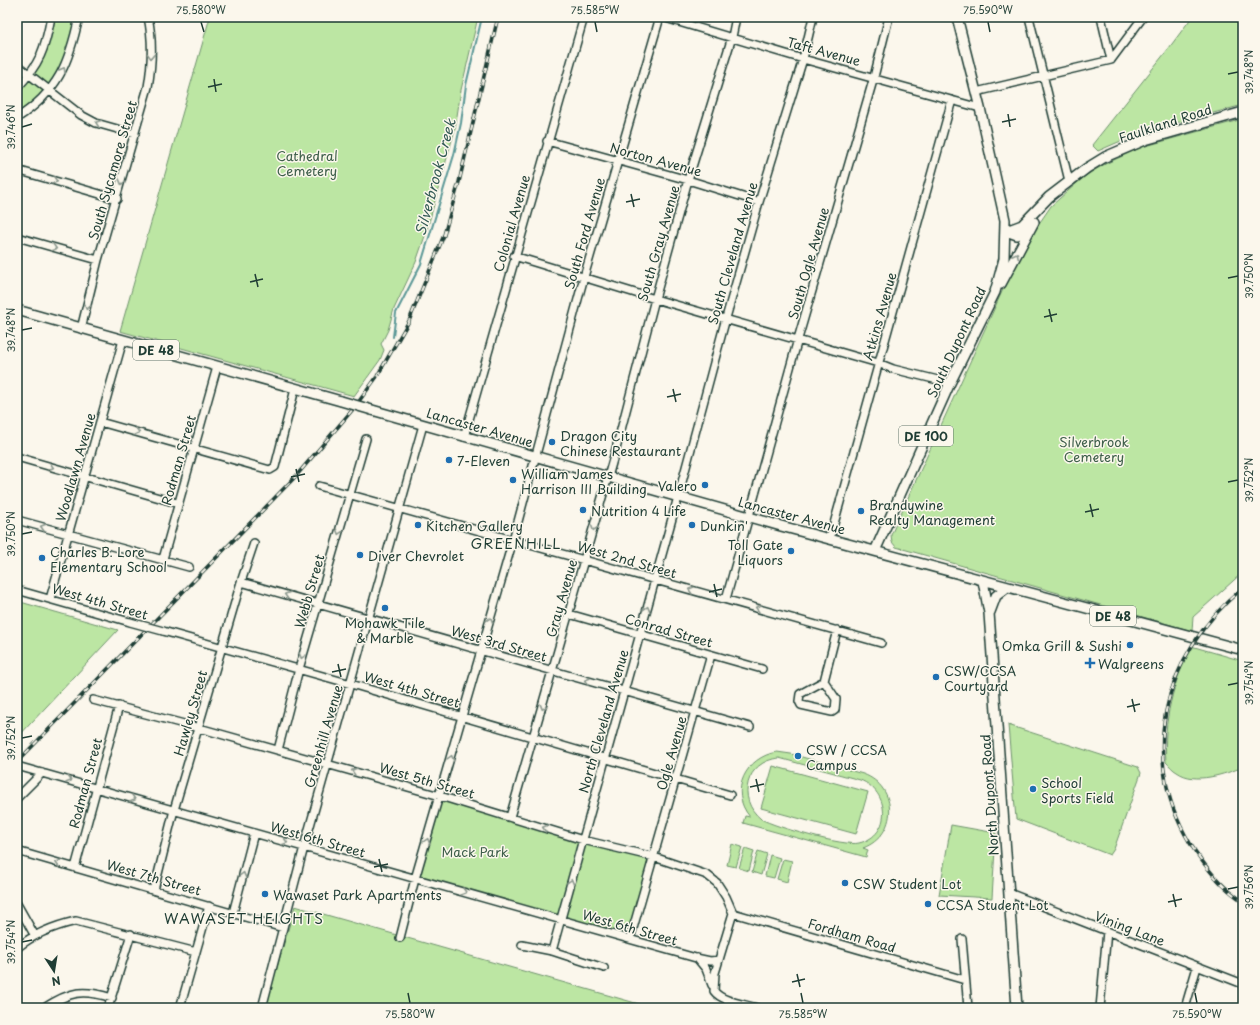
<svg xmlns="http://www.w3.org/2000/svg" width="1260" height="1025" font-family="'Playpen Sans',sans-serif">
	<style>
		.green { fill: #bce6a3; stroke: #6e926c; fill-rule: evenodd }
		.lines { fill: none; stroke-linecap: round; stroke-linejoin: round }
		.stream { stroke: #5a9796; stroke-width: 2 }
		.minor-casing { stroke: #1f3d34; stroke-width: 10 }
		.major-casing { stroke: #1f3d34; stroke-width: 12 }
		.minor { stroke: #fbf7ec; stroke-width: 7 }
		.major { stroke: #fbf7ec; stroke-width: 9 }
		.rail-casing { stroke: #1f3d34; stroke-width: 3.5 }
		.rail { stroke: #fbf7ec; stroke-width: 2; stroke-dasharray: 6; stroke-linecap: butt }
		.minor-bridge-casing { stroke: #1f3d34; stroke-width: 10; stroke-linecap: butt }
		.major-bridge-casing { stroke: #1f3d34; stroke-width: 12; stroke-linecap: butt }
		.minor-bridge { stroke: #fbf7ec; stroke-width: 7 }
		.major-bridge { stroke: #fbf7ec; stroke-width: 9 }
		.oneway { stroke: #8d9a90 }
		.ticks { fill: none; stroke: #1f3d34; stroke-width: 1.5 }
		.poi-dot { fill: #1f6fb2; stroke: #fbf7ec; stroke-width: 1.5 }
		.labels { text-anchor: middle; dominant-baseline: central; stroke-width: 3; stroke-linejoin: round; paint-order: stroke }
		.shield { fill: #fbf7ec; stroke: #61756b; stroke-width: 1 }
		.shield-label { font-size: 12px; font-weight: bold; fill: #1f3d34 }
		.street-label { font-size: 13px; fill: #1f3d34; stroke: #fbf7ec }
		.park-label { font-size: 13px; fill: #3e5f4a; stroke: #fbf7ec }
		.poi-label { font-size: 13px; fill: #1f3d34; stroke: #fbf7ec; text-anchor: start }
		.water-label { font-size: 14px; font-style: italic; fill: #335b55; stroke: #fbf7ec }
		.neighbourhood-label { font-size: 14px; letter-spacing: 1px; fill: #1f3d34; stroke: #fbf7ec }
		.neatline { fill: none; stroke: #1f3d34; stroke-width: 1.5 }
		.ticks-label { font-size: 10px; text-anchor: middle; fill: #1f3d34 }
	</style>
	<rect width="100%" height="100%" fill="#fbf7ec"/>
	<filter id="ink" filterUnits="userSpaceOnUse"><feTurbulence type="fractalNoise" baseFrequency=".025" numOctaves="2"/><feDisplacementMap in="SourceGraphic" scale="8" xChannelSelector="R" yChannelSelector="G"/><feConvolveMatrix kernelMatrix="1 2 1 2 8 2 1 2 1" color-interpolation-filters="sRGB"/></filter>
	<g filter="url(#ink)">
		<path class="green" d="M51 17H79L58 79 17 118V88L37 64Z
			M210 17H478L461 90 455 129 426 233 416 262 394 309 388 330 381 344 384 350 380 360 354 396 120 331Z
			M1192 17H1243V105L1139 133 1098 151 1092 145 1169 48Z
			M1243 119V572L1193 617 1192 631 896 547 892 542 891 535 1021 250 1051 206 1085 176 1105 164 1142 147Z
			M17 601 118 630 17 738Z
			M1191 646 1243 661V767C1225 774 1195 785 1177 772 1173 770 1169 765 1166 762 1163 721 1173 683 1191 646Z
			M1008 725 1138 767 1141 773 1114 849 1110 855 1016 819Z
			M777 752 791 754 863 774C899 787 898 835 863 848L868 850 866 857 743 823 745 816 750 817C728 791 746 757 777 752ZM779 758 860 780C890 791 893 835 859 843 845 847 775 827 761 819 736 799 746 761 779 758Z
			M773 766 868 792 856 834 761 808Z
			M440 796 654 857 630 939 415 879Z
			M951 825 996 833 992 898 939 895Z
			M732 844 742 847 736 867 727 865Z
			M745 848 754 851 749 871 739 868Z
			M758 851 767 854 761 875 752 872Z
			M770 855 780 858 774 878 765 876Z
			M783 859 792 861 787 882 777 879Z
			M295 906 653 1008H265Z"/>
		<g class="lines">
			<path class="stream" d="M393 337 396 313 421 264 454 155 461 123 466 85 482 17"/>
			<defs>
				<path id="minor" d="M662 17 803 59 980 108
					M1029 17 1069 181
					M1101 17 1111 60
					M17 65 81 115 96 123 135 134
					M17 88C40 64 45 49 51 17
					M976 92 1111 60 1143 17
					M17 118C58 92 69 63 79 17
					M547 141 688 180 759 202
					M17 170 117 199
					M17 237 98 260
					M514 256 655 299 878 363 893 369 950 383
					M81 329 98 260 148 87C152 64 153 40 148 17
					M100 422 270 470 275 467 295 389
					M464 437 584 17
					M17 457 177 503
					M319 486 881 643
					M17 520 189 567
					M830 538 952 100
					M163 559 217 367
					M241 582 750 727
					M17 590 130 622
					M50 599 123 340
					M726 599 798 339 874 77 889 17
					M569 614 762 669
					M163 631 351 684 730 795
					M824 681 800 694 799 701 801 705 832 712 835 710 836 699 824 681 837 630
					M93 700 199 728 440 796 583 840 654 857 707 875 717 883 726 897 733 913
					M278 750 299 669 366 439
					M17 766 696 958 710 961 719 960
					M17 798 42 773
					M510 817 616 449 655 299 688 180 732 37 736 17
					M17 851 283 928
					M75 868 119 706
					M154 890 174 810 241 582 254 543
					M1009 893 1243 984
					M17 904 35 936
					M233 913 254 833
					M733 913 965 980
					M733 913 715 973 714 991C722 1002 745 1004 757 1008
					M400 938 415 879 513 540 584 277 660 17
					M630 939 711 655
					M962 939 968 1008
					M522 945 552 951 604 968
					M17 948C35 933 54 926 76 921L196 952
					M552 951 678 497 726 318 759 202 803 59 813 17
					M697 958 706 969 712 985
					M44 1008C71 991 82 989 112 998
					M108 1008 131 934
					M180 1008 209 906
					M262 1008 304 847 423 425
					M1100 1008 1107 931
					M1185 1008 1197 967"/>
				<path id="major" d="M1006 231 1022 225 1049 197 1087 168 1105 157 1145 140 1243 112
					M1006 231 1017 235 1029 228
					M1001 284 1034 222
					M17 310 341 401
					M372 410 781 526 1243 650
					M875 551 950 383 995 292 1004 259 1005 220 980 108 957 17
					M983 581 989 613 1017 1008
					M990 612 996 596 1006 588"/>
			</defs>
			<use href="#minor" class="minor-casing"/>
			<use href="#major" class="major-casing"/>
			<use href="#minor" class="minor"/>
			<use href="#major" class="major"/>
			<defs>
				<path id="rail" d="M1243 588C1162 654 1135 761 1195 851 1208 870 1223 889 1243 901
					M17 762 296 476 354 408 376 378 409 321 444 235 459 182 498 17"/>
			</defs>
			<use href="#rail" class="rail-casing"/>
			<use href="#rail" class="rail"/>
			<defs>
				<path id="minor-bridge" d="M130 622 163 631"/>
				<path id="major-bridge" d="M341 401 372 410"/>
			</defs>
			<use href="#minor-bridge" class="minor-bridge-casing"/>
			<use href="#major-bridge" class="major-bridge-casing"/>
			<use href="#minor-bridge" class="minor-bridge"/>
			<use href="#major-bridge" class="major-bridge"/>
		</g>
		<defs><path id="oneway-chevron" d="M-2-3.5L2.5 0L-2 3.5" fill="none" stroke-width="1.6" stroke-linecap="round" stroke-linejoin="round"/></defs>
		<g class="oneway">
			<use href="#oneway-chevron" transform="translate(151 56) rotate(92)"/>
			<use href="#oneway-chevron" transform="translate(63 70) rotate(-61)"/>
			<use href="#oneway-chevron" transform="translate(98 123) rotate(-160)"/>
			<use href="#oneway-chevron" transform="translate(55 181) rotate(16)"/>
			<use href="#oneway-chevron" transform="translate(122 182) rotate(106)"/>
			<use href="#oneway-chevron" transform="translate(54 248) rotate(16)"/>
			<use href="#oneway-chevron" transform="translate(1016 255) rotate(-63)"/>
			<use href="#oneway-chevron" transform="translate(87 307) rotate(104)"/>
			<use href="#oneway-chevron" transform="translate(137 432) rotate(15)"/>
			<use href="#oneway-chevron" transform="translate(51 467) rotate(16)"/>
			<use href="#oneway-chevron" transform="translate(43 527) rotate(-164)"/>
			<use href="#oneway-chevron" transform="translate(594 528) rotate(106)"/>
			<use href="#oneway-chevron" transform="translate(339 532) rotate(107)"/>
			<use href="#oneway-chevron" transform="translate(691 590) rotate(-165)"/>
			<use href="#oneway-chevron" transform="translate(287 595) rotate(-164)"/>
			<use href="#oneway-chevron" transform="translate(758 608) rotate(-164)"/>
			<use href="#oneway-chevron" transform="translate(647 609) rotate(-74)"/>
			<use href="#oneway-chevron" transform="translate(490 620) rotate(-74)"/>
			<use href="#oneway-chevron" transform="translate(302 656) rotate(106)"/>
			<use href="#oneway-chevron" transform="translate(587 681) rotate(-164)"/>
			<use href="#oneway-chevron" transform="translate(543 707) rotate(106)"/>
			<use href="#oneway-chevron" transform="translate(451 758) rotate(-74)"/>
			<use href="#oneway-chevron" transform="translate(354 771) rotate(-164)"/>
			<use href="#oneway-chevron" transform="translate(69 780) rotate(16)"/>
			<use href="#oneway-chevron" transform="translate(133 799) rotate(16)"/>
			<use href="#oneway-chevron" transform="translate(545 828) rotate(-163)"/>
			<use href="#oneway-chevron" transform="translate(427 841) rotate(-73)"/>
			<use href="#oneway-chevron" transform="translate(285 842) rotate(16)"/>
			<use href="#oneway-chevron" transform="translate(58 863) rotate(-164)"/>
			<use href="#oneway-chevron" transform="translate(243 875) rotate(-75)"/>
			<use href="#oneway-chevron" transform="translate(571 882) rotate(-74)"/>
			<use href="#oneway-chevron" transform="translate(464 892) rotate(16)"/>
		</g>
	</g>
	<path class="ticks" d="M201 22 204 32M595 22 597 32M988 22 990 32M1228 74 1238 72M214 79 216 92M208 87 222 84M1008 114 1010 127M1002 122 1016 119M22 127 32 124M631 194 634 207M626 202 640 199M255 274 258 287M1228 278 1238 276M250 282 263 279M1049 309 1052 322M1044 317 1057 314M22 330 32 328M673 389 676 402M667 397 681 394M296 469 299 482M291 477 305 474M1228 482 1238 480M1090 504 1093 517M1085 512 1099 509M22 534 32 532M714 584 717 597M709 592 722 589M338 664 341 677M332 672 346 669M1228 685 1238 683M1132 699 1135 712M1127 707 1140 704M22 738 32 736M756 779 759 792M750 787 764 784M379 859 382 872M374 867 388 864M1228 889 1238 887M1173 894 1176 907M1168 902 1182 899M22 942 32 940M797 974 800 987M792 982 805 979M408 993 410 1003M801 993 803 1003M1195 993 1197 1003"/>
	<g class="poi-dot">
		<circle cx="552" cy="442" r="4"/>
		<circle cx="449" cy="460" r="4"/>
		<circle cx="513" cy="480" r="4"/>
		<circle cx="705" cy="485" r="4"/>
		<circle cx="583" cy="510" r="4"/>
		<circle cx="861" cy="511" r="4"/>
		<circle cx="418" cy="525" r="4"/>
		<circle cx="692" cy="525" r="4"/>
		<circle cx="791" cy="551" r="4"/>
		<circle cx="360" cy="555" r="4"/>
		<circle cx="42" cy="558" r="4"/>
		<circle cx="385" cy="608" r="4"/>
		<circle cx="1130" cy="645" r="4"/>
		<path d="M1088 657h4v4h4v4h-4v4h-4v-4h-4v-4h4z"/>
		<circle cx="936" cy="677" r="4"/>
		<circle cx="798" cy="756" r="4"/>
		<circle cx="1033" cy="789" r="4"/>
		<circle cx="845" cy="883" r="4"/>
		<circle cx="265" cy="894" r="4"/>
		<circle cx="928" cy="904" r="4"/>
	</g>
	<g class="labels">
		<g class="shield">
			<rect x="133" y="340" width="46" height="20" rx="3"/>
			<rect x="899" y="426" width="54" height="20" rx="3"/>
			<rect x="1090" y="606" width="46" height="20" rx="3"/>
		</g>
		<g class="shield-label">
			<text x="156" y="350">DE 48</text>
			<text x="926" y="436">DE 100</text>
			<text x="1113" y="616">DE 48</text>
		</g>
		<g class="street-label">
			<text transform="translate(824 51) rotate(15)">Taft Avenue</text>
			<text transform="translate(1165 123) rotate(-18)">Faulkland Road</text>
			<text transform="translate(656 159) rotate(15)">Norton Avenue</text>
			<text transform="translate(112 170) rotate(-74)">South Sycamore Street</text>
			<text transform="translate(511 223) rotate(-74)">Colonial Avenue</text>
			<text transform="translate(584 233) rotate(-74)">South Ford Avenue</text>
			<text transform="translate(658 243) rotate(-74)">South Gray Avenue</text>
			<text transform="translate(732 253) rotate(-74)">South Cleveland Avenue</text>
			<text transform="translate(808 263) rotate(-74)">South Ogle Avenue</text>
			<text transform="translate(879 316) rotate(-74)">Atkins Avenue</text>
			<text transform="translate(956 342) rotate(-65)">South Dupont Road</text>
			<text transform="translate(480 427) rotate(16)">Lancaster Avenue</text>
			<text transform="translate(178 460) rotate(-74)">Rodman Street</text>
			<text transform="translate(75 467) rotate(-74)">Woodlawn Avenue</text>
			<text transform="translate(792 515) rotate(15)">Lancaster Avenue</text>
			<text transform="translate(627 559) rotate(16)">West 2nd Street</text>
			<text transform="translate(309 591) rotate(-74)">Webb Street</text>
			<text transform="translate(561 598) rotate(-74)">Gray Avenue</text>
			<text transform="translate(100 601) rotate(16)">West 4th Street</text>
			<text transform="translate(669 630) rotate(16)">Conrad Street</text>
			<text transform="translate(499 643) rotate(16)">West 3rd Street</text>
			<text transform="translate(412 689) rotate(16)">West 4th Street</text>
			<text transform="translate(190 713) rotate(-74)">Hawley Street</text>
			<text transform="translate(603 721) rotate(-74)">North Cleveland Avenue</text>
			<text transform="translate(323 736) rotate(-74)">Greenhill Avenue</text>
			<text transform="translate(671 753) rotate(-74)">Ogle Avenue</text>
			<text transform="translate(427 780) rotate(16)">West 5th Street</text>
			<text transform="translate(85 783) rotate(-75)">Rodman Street</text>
			<text transform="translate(989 795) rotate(-94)">North Dupont Road</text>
			<text transform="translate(318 839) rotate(16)">West 6th Street</text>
			<text transform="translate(154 877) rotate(16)">West 7th Street</text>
			<text transform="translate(630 927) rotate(16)">West 6th Street</text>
			<text transform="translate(1130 928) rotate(21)">Vining Lane</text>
			<text transform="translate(852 935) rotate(16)">Fordham Road</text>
		</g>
		<g class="park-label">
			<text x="307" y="155">Cathedral<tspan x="307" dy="15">Cemetery</tspan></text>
			<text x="1094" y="441">Silverbrook<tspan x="1094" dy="15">Cemetery</tspan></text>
			<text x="475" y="851">Mack Park</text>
		</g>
		<g class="poi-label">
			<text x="560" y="435">Dragon City<tspan x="560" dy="15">Chinese Restaurant</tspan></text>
			<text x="457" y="460">7-Eleven</text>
			<text x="521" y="473">William James<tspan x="521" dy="15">Harrison III Building</tspan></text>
			<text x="697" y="485" text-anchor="end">Valero</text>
			<text x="869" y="504">Brandywine<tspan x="869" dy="15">Realty Management</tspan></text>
			<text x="591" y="510">Nutrition 4 Life</text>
			<text x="426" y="525">Kitchen Gallery</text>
			<text x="700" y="525">Dunkin'</text>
			<text x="783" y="544" text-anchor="end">Toll Gate<tspan x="783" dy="15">Liquors</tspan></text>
			<text x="50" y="551">Charles B. Lore<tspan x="50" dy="15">Elementary School</tspan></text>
			<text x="368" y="555">Diver Chevrolet</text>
			<text x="385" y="622" text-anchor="middle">Mohawk Tile<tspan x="385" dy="15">&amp; Marble</tspan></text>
			<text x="1122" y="645" text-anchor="end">Omka Grill &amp; Sushi</text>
			<text x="1098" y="663">Walgreens</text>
			<text x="944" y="670">CSW/CCSA<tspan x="944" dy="15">Courtyard</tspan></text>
			<text x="806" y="749">CSW / CCSA<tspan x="806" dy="15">Campus</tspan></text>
			<text x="1041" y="782">School<tspan x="1041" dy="15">Sports Field</tspan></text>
			<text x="853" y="883">CSW Student Lot</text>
			<text x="273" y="894">Wawaset Park Apartments</text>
			<text x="936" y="904">CCSA Student Lot</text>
		</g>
		<g class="water-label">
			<text transform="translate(435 177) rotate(-75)">Silverbrook Creek</text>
		</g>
		<g class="neighbourhood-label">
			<text x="516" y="543">GREENHILL</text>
			<text x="244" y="918">WAWASET HEIGHTS</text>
		</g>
	</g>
	<rect width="1260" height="1025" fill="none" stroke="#fbf7ec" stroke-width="44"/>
	<g transform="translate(54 971) rotate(168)" stroke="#fbf7ec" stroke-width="3" paint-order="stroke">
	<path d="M0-3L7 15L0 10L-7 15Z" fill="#1f3d34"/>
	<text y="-6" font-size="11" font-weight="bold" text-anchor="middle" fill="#1f3d34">N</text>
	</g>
	<rect x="22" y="22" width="1216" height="981" class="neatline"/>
	<g class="ticks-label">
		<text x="201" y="14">75.580°W</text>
		<text x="595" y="14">75.585°W</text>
		<text x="988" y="14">75.590°W</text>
		<text transform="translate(1249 72) rotate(-90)" y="4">39.748°N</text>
		<text transform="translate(11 127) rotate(-90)" y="4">39.746°N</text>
		<text transform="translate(1249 276) rotate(-90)" y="4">39.750°N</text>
		<text transform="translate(11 330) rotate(-90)" y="4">39.748°N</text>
		<text transform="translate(1249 480) rotate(-90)" y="4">39.752°N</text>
		<text transform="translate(11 534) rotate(-90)" y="4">39.750°N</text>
		<text transform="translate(1249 683) rotate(-90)" y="4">39.754°N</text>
		<text transform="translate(11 738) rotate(-90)" y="4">39.752°N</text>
		<text transform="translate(1249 887) rotate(-90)" y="4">39.756°N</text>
		<text transform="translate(11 942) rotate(-90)" y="4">39.754°N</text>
		<text x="410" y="1018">75.580°W</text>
		<text x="803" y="1018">75.585°W</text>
		<text x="1197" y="1018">75.590°W</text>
	</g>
</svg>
